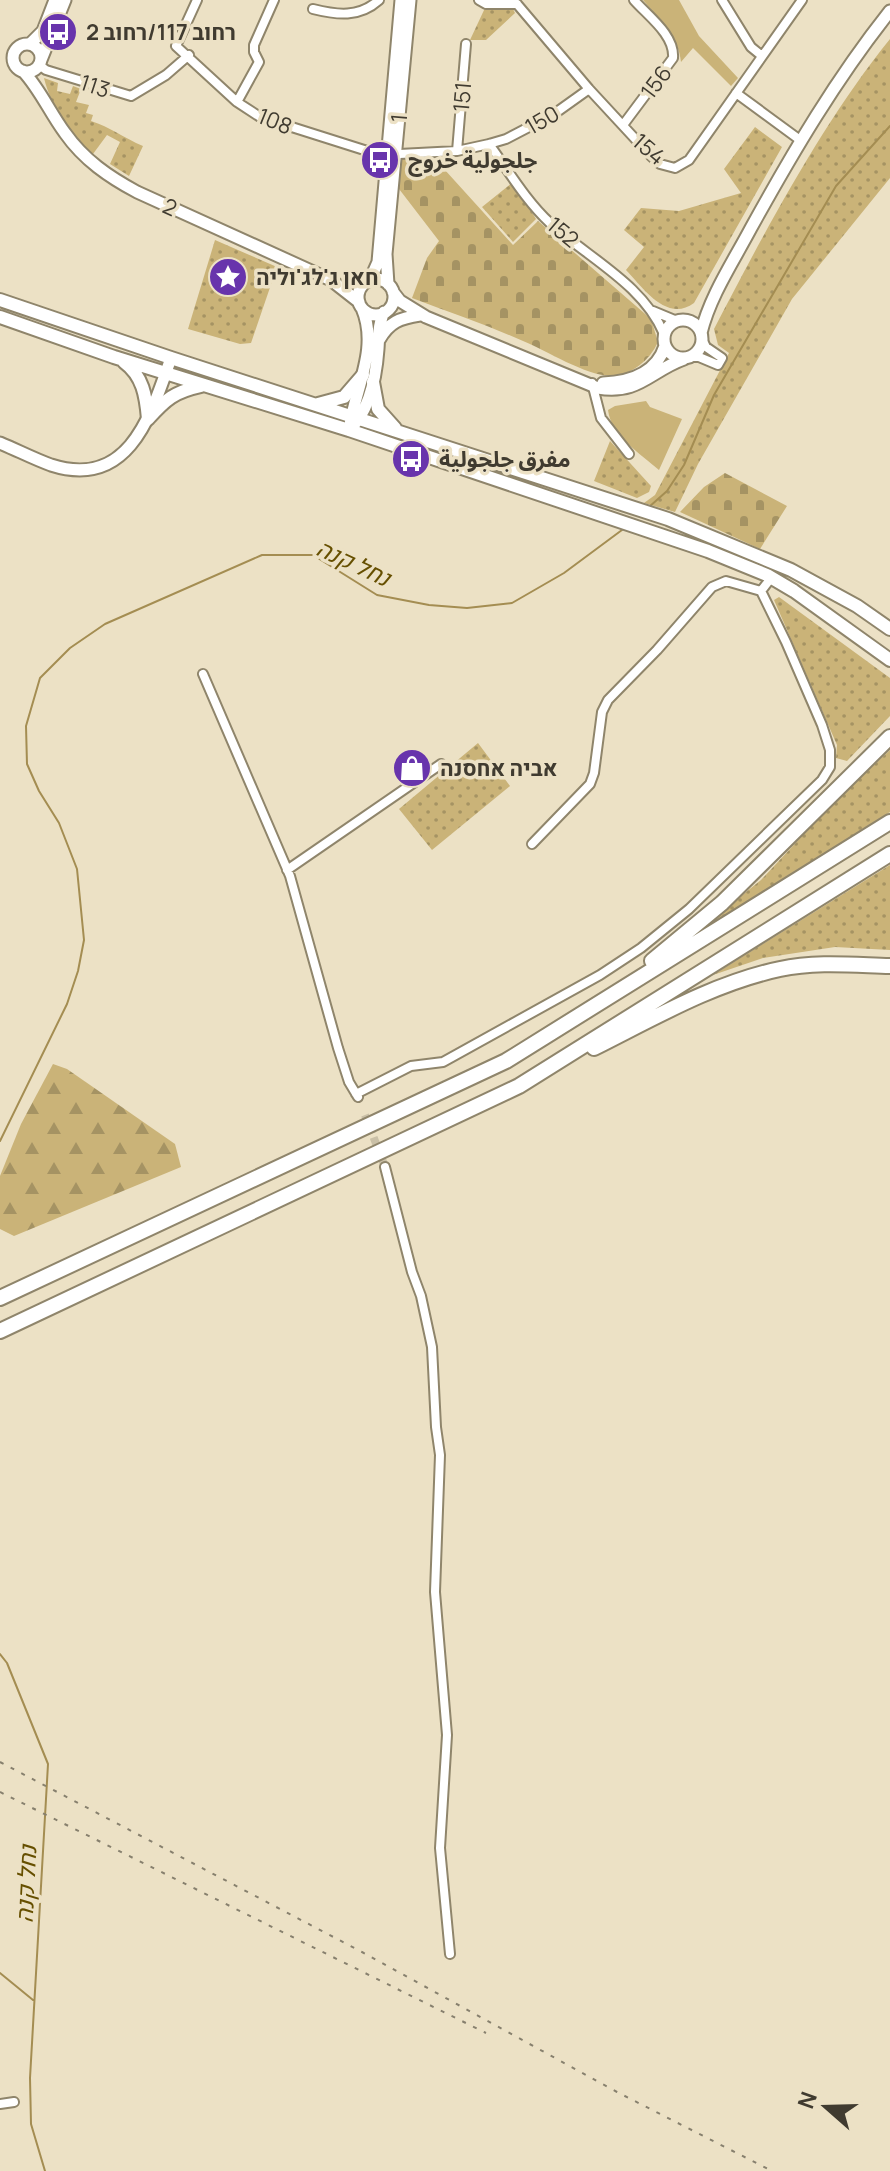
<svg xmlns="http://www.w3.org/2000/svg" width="890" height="2171" font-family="Manrope,'Noto Sans Arabic',Heebo,sans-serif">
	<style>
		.grass { fill: url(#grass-dots) }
		.forest { fill: url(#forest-firs) }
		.cemetery { fill: url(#cemetery-stones) }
		.park { fill: #cab378 }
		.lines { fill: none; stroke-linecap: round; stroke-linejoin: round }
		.stream { stroke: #a48d52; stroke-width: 2 }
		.street-tunnel { stroke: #cac0a7; stroke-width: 8; stroke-dasharray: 8 4; stroke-linecap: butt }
		.street-casing { stroke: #8f856b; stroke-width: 12 }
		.secondary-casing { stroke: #8f856b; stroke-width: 15 }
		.primary-casing { stroke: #8f856b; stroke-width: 16 }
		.highway-casing { stroke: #8f856b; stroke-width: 18 }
		.street { stroke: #fff; stroke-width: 8 }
		.secondary { stroke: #fff; stroke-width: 11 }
		.primary { stroke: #fff; stroke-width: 12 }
		.highway { stroke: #fff; stroke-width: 14 }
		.rail { stroke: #87806e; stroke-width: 2; stroke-dasharray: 4 8; stroke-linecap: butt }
		.labels { text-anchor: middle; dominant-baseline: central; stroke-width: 7; stroke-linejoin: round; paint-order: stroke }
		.poi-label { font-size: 22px; font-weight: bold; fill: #403b30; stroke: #ece1c5; text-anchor: start }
		.street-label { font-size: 22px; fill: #403b30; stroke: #ece1c5 }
		.water-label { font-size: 24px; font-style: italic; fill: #664f00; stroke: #ece1c5 }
	</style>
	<defs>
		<pattern id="grass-dots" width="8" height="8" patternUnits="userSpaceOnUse" patternTransform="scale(2)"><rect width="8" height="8" fill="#cab378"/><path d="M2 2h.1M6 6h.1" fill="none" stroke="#a59363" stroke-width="1.8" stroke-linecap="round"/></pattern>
		<pattern id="forest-firs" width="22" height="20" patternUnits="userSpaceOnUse" patternTransform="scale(2)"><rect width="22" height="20" fill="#cab378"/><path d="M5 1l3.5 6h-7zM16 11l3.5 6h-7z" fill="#a59363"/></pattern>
		<pattern id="cemetery-stones" width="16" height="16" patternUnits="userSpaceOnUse" patternTransform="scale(2)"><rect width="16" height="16" fill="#cab378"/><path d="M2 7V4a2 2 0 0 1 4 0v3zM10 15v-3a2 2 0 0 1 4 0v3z" fill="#a59363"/></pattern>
	</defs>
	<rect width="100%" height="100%" fill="#ece1c5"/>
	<path class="grass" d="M507 6 512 7 515 13 486 40H470L485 8Z
		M890 39V178L792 299 698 464 675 512 644 503 655 495 729 353 718 345 714 329C764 233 822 123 890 39Z
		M44 78 58 83 57 91 70 94 73 86 81 89 76 102 89 105 86 113 93 115 91 121C110 127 124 138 143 146L129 176 110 164 120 142 107 135 93 154C70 134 51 107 44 78Z
		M755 127 782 147 694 303C667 323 643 288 626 270L644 247 624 230 641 208 679 211 741 193 724 169Z
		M513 182 536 219 513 242 482 207Z
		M215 240 277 267 251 343 240 344 188 329Z
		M610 441 651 486 649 492 637 498 594 481Z
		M779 597 890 678V716L847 761 836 758 837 745 774 600Z
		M478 743 510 786 432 850 399 809Z
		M890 750V812L679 946 761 880 831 805Z
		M890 865V950L835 947 763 958 713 975Z"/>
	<path class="forest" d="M53 1064 67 1069 175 1144 181 1167 14 1236 0 1229V1176L21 1124Z"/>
	<path class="cemetery" d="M399 158 435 159 513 245 538 221 651 319 658 342C650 360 631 376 610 376 585 375 547 351 523 341 487 325 449 312 412 298L427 258 439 241 396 185Z
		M725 473 787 506 760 549 680 512 704 487Z"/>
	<path class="park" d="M643 0H679L699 36 738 78 731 86 693 48 681 62C679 37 659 19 643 0Z
		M646 401 650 407 682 419 659 470C641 454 611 436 608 410L615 406Z"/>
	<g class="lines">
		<path class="stream" d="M649 507 667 491 684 465 714 395 836 186 890 126
			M0 1141 67 1004 78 971 84 940 77 869 59 823 39 791 27 764 26 726 40 678 70 648 105 624 262 555H313L377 595 429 605 467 608 512 603 564 573 626 527
			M0 1654 7 1663 48 1764 30 2078 31 2124 45 2171
			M0 1973 33 2000"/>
		<path class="street-tunnel" d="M365 1115 385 1167"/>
		<defs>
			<path id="street" d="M197 0 176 46 237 102 260 117 380 155 457 151 489 144 506 139 554 114 589 89
				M479 0 486 4H517
				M722 0 751 47 762 56
				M517 4 589 89 651 156 660 164 675 168 689 160 802 0
				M313 9C337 15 359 18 379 0
				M39 65 46 70 131 96 166 75 189 55
				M736 93 800 140
				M237 102 259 62 254 52V45L274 0
				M623 125 673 58C675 35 648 16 634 0
				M489 144C508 170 526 201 550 223 588 258 643 284 664 334
				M457 151 466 44
				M653 311 677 321
				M690 357H699L718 365 722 358 706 347 702 339
				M592 383 601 418 629 454
				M203 674 290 876 338 1048 349 1082 358 1097
				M532 844 590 784 594 773 602 712 608 700 657 650 712 587 726 581 761 591 771 578
				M287 870 441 764
				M356 1094 411 1066 443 1062 600 975 641 948 689 909 822 780 830 767V750L822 725 786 642 761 591
				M385 1167 412 1272 421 1296 432 1347 436 1427 440 1455 435 1592 447 1735 440 1848 450 1954
				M0 2104 14 2102"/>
			<path id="secondary" d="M13 58a14 14 0 1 1 28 0a14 14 0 1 1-28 0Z
				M30 44 43 31 55 0
				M41 60 65 0
				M23 71C40 89 50 113 65 133 84 160 109 177 137 192L331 280 359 302
				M358 297a18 18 0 1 1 36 0a18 18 0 1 1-36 0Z
				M370 280 378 262 401 0
				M388 284 386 254 410 0
				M393 292 400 301 426 317 598 388C639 395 650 371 684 359
				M664 339a19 19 0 1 1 38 0a19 19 0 1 1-38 0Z
				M701 333C710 296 733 262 751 228 793 152 836 79 890 11
				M379 340C389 322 400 318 420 315
				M603 383C630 382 656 374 665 346
				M350 425C356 386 379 348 362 308
				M349 430C370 411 376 377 378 349 379 336 378 324 384 312
				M0 443C17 450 34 459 51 465 129 490 151 415 171 358"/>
			<path id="primary" d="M0 300 171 358 668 519 791 570 857 606 890 629
				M0 317 114 357 349 430 708 551 767 575 794 591 890 660
				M124 362C143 376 146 396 148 419
				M373 382 378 409 395 428
				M318 404 344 397 363 375
				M148 419C166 399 174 392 201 386"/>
			<path id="highway" d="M652 961 722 903 890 737
				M594 1048C654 1018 714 983 780 969 816 961 854 965 890 966
				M0 1298 506 1061 890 822
				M0 1331 519 1086 890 854"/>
		</defs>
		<use href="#street" class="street-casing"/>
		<use href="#secondary" class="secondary-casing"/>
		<use href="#primary" class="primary-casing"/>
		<use href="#highway" class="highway-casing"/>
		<use href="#street" class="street"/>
		<use href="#secondary" class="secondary"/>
		<use href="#primary" class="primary"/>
		<use href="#highway" class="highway"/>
		<path class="rail" d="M0 1762 362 1952 617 2092 772 2171
			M0 1792 486 2033"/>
	</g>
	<defs>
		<symbol id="bus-disc" viewBox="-11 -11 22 22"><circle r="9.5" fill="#6834ac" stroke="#ece1c5"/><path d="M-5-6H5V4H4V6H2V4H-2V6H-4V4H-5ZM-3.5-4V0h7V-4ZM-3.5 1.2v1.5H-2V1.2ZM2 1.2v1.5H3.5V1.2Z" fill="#fff"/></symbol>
		<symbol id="sight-disc" viewBox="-11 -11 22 22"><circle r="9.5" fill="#6834ac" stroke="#ece1c5"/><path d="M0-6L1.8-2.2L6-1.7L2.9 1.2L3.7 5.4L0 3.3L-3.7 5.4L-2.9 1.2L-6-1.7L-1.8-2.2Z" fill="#fff"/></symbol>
		<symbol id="shop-disc" viewBox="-11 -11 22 22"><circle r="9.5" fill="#6834ac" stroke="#ece1c5"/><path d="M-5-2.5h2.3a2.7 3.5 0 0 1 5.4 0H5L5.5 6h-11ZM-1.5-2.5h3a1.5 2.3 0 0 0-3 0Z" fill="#fff"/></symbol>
	</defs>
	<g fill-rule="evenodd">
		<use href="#bus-disc" x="36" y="10" width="44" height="44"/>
		<use href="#bus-disc" x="358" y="138" width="44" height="44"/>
		<use href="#sight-disc" x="206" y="255" width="44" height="44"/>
		<use href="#bus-disc" x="389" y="437" width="44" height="44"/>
		<use href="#shop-disc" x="390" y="746" width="44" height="44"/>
	</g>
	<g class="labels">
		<g class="poi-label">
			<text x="86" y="32">רחוב 117/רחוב 2</text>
			<text x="408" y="160">جلجولية خروج</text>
			<text x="256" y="277">חאן ג'לג'וליה</text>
			<text x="439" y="459">مفرق جلجولية</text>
			<text x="440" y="768">אביה אחסנה</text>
		</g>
		<g class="street-label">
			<text transform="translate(656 82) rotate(-53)">156</text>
			<text transform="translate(95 86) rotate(18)">113</text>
			<text transform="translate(462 97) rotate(-85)">151</text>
			<text transform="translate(399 118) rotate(-85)">1</text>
			<text transform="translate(542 120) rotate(-30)">150</text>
			<text transform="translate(275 121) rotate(22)">108</text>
			<text transform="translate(649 149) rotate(41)">154</text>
			<text transform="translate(170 207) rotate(24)">2</text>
			<text transform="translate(563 232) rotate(40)">152</text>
		</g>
		<g class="water-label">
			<text transform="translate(354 562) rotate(25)">נחל קנה</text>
			<text transform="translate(25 1884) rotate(-87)">נחל קנה</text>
		</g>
	</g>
	<g transform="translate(826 2107) rotate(290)" stroke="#ece1c5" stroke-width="6" paint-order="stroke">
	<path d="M0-6L14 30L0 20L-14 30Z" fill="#403b30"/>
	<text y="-12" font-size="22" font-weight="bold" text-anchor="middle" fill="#403b30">N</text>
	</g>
</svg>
